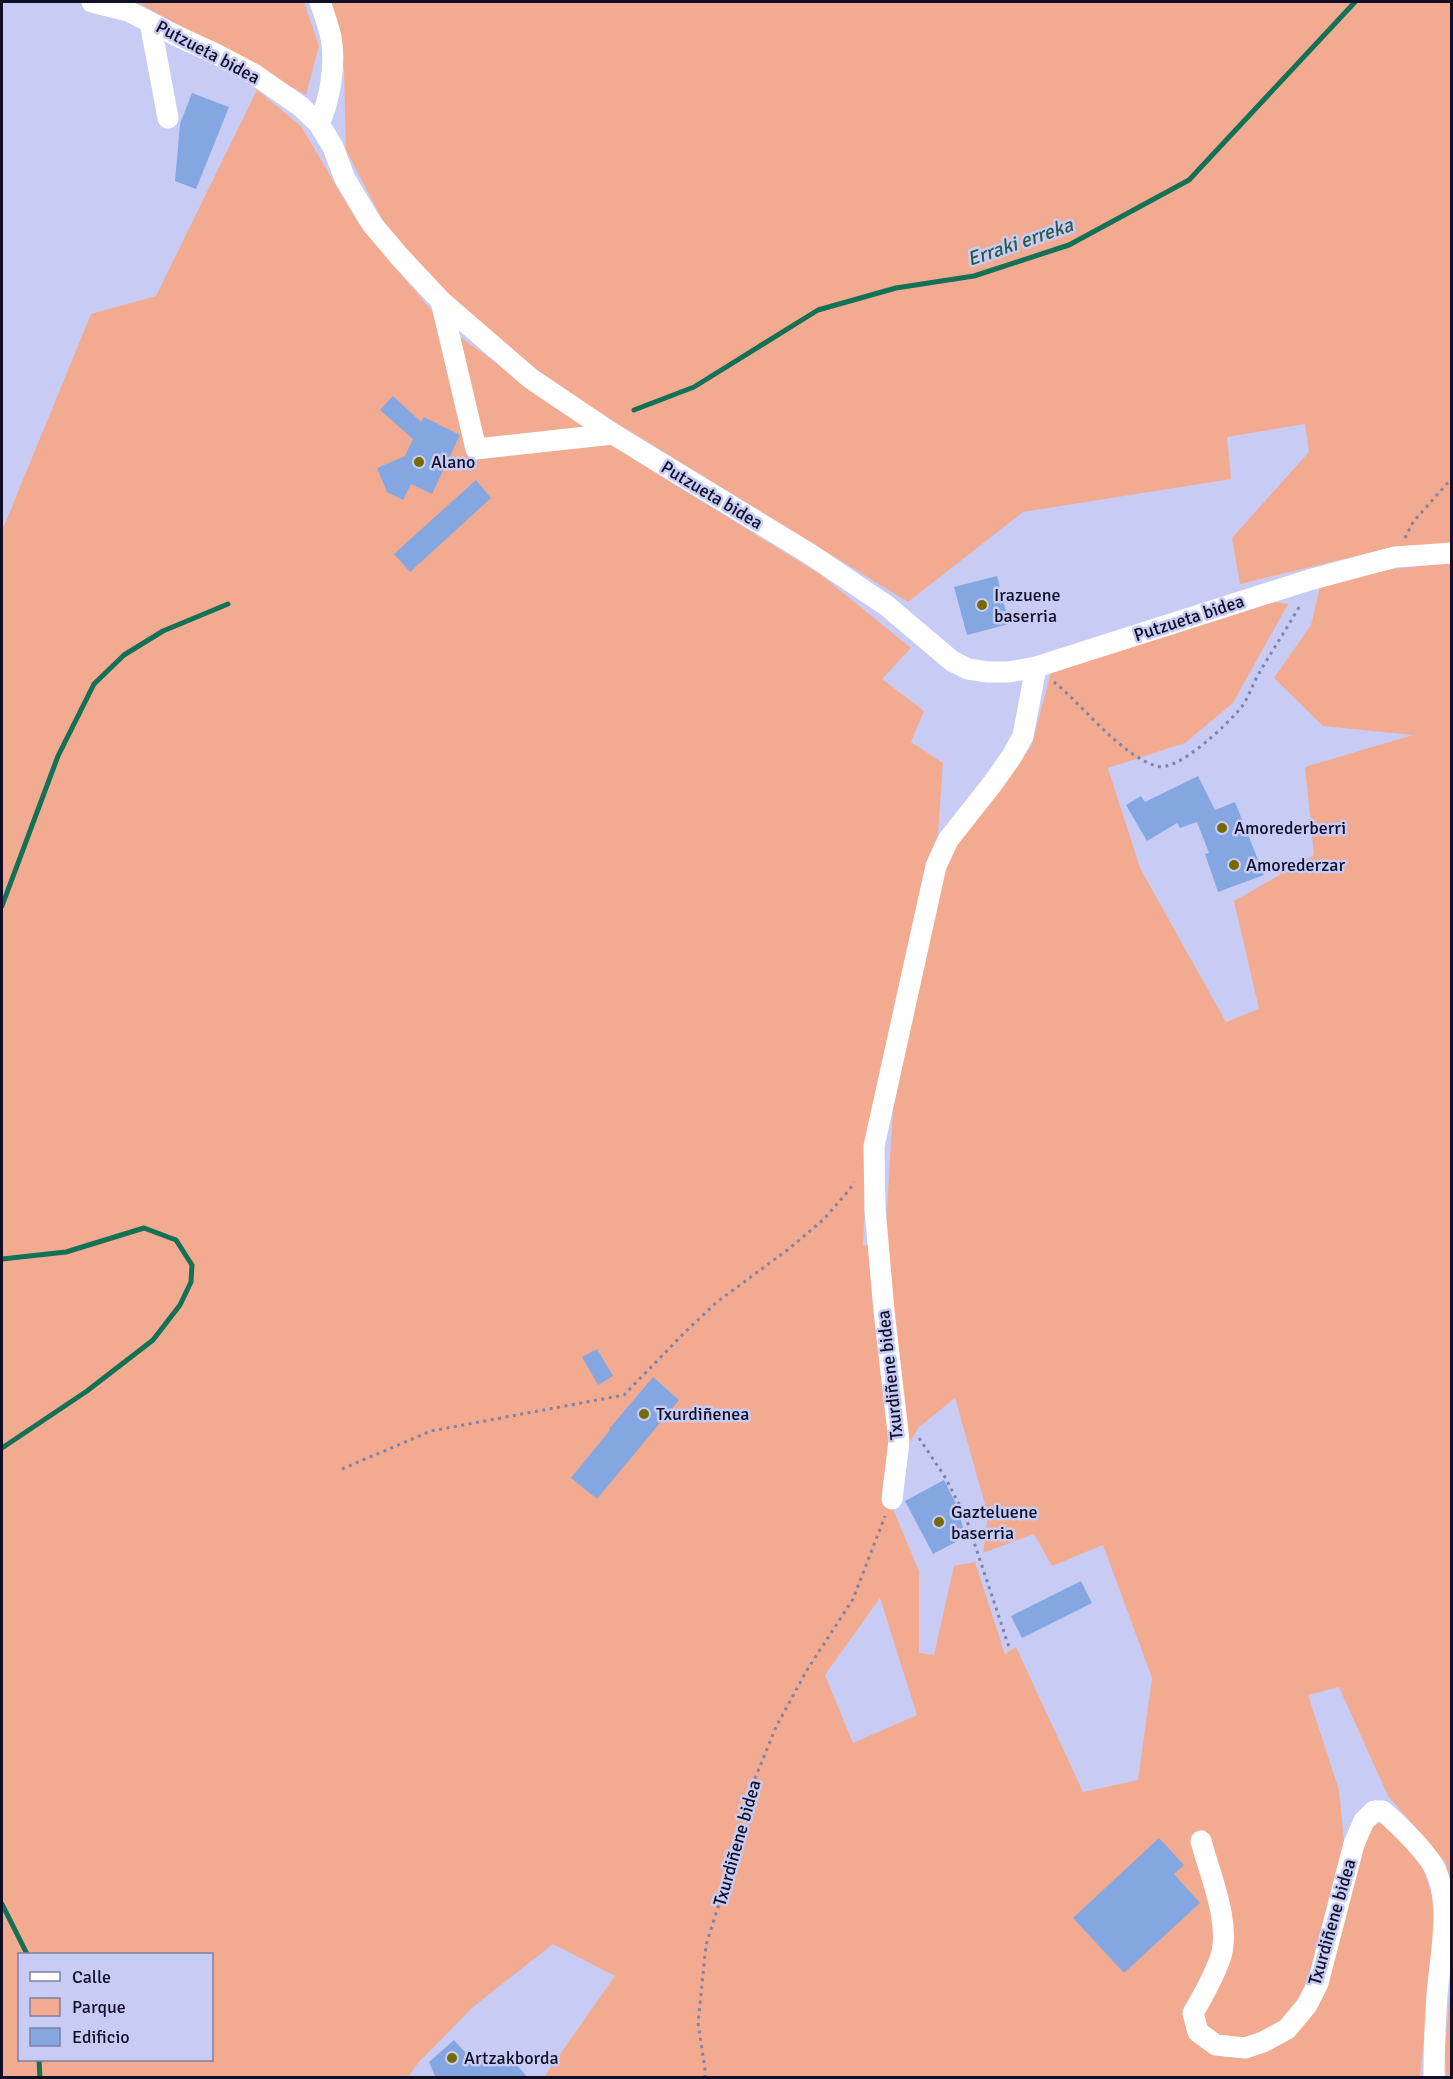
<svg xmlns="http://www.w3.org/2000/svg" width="1453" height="2079" font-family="Signika,sans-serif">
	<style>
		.green { fill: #f2ab90; fill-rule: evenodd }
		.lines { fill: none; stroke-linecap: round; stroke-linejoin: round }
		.stream { stroke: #137156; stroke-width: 5 }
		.building { fill: #84a7e2 }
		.path { stroke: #8284a7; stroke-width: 3; stroke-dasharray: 3 4.5; stroke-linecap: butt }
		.minor { stroke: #fff; stroke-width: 21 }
		.poi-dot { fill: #766a01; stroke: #c8ccf5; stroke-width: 2 }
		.labels { text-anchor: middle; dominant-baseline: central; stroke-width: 5; stroke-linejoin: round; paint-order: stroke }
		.street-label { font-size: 18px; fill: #100f27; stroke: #c8ccf5 }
		.poi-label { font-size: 18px; fill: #100f27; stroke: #c8ccf5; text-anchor: start }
		.water-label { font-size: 20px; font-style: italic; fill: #2b5b44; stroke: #c8ccf5 }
	</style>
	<rect width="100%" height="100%" fill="#c8ccf5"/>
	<path class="green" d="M131 2H304L319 46 306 95 142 5Z
		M328 2H1451V546L1389 548 1240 584 1232 538 1309 452 1305 424 1227 437 1231 479 1023 512 908 602 555 385 440 289 383 221 346 150 344 70Z
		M257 90 301 126 359 224 426 304 457 335 638 462 821 575 911 648 882 679 924 711 911 742 943 763 938 834 868 1134 863 1246 885 1240 893 1110 950 845 1031 747 1051 673 1262 600 1288 604 1233 703 1185 743 1108 768 1140 868 1226 1022 1259 1009 1234 901 1314 855 1305 767 1413 735 1323 726 1274 678 1311 625 1320 587 1384 570 1451 563V1901L1446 1863 1388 1796 1339 1687 1308 1695 1339 1790 1345 1852 1371 1827 1384 1821 1422 1865 1433 1899 1434 1940 1420 2077H544L615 1976 553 1944 473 2007 418 2063 408 2077H2V525L4 526 91 314 156 296ZM955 1398 988 1515 983 1553 1034 1534 1052 1566 1103 1545 1152 1678 1138 1780 1083 1792 1016 1647 1005 1654 975 1562 954 1566 934 1655 919 1653V1571L893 1509 900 1461 918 1428ZM880 1598 917 1715 853 1743 825 1675ZM20 1954H212V2060H20Z
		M1451 1975V2077L1446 2078 1445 2053Z"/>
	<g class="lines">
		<path class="stream" d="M634 410 694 387 818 310 896 288 974 276 1069 245 1189 180 1355 2
			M2 906 58 756 94 684 124 655 163 631 228 604
			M2 1259 66 1252 144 1228 176 1240 192 1265 191 1282 180 1305 153 1340 87 1391 2 1448
			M2 1904 27 1954
			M39 2060 40 2078"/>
	</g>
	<path class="building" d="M192 93 229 107 196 189 175 181 180 124Z
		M393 396 421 422 424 417 460 435 432 494 411 484 403 500 387 492 377 468 405 456 413 439 380 410Z
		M476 480 491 498 410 572 394 554Z
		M997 576 1009 624 967 635 954 587Z
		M1198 776 1215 810 1235 802 1264 875 1218 892 1205 854 1209 853 1197 822 1180 828 1177 823 1147 841 1126 805 1141 796 1145 802Z
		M597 1349 613 1376 598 1385 582 1357Z
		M653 1377 679 1400 597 1499 571 1478 610 1430 609 1429Z
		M944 1480 958 1508 965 1537 933 1554 905 1501Z
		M1081 1581 1092 1603 1022 1638 1011 1616Z
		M1159 1838 1184 1865 1174 1874 1200 1903 1124 1973 1073 1918Z
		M454 2040 473 2061 480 2055 490 2067 507 2053 528 2078H436L429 2062Z"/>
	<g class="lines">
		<path class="path" d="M1405 538 1413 522 1452 478
			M1054 682C1085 707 1118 753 1156 766 1178 773 1227 724 1241 708 1248 698 1252 686 1258 675 1272 651 1287 628 1301 604
			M919 1438 945 1477 966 1518 1009 1647
			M342 1469 431 1431 624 1395 686 1331 717 1302 790 1248 824 1219 850 1189 854 1182
			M705 2078V2069L698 2023 706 1945 731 1866 749 1793 776 1727 807 1670 853 1599 885 1516"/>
		<path class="minor" d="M92 2 128 11 179 37 216 54 254 74 300 106 319 124 333 147 345 179 372 224 399 256 441 301 530 378 613 434 810 554 887 606 952 661 968 669 988 672H1009L1036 667 1309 580 1395 557 1452 553
			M150 22 168 118
			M319 124C330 99 336 65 331 37 328 25 324 13 320 2
			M441 301 476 449 613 434
			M892 1499 899 1441 884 1311 875 1209 874 1146 936 866 948 840 993 783 1012 756 1023 736 1036 667
			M1201 1841C1210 1875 1232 1925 1220 1959 1213 1978 1203 1996 1193 2013L1198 2032 1216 2045 1245 2048 1263 2042 1287 2029 1307 2005 1318 1983 1354 1844 1364 1821 1374 1811H1383C1401 1827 1420 1845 1433 1865 1453 1900 1440 1956 1437 1995 1435 2023 1434 2050 1434 2078"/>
	</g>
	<g class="poi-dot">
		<circle cx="419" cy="462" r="6"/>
		<circle cx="982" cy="605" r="6"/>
		<circle cx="1222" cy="828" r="6"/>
		<circle cx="1234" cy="865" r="6"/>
		<circle cx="644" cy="1414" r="6"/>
		<circle cx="939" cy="1522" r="6"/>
		<circle cx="452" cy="2058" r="6"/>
	</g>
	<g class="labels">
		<g class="street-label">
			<text transform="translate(208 52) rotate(28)">Putzueta bidea</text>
			<text transform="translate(712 495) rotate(31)">Putzueta bidea</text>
			<text transform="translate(1189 618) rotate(-18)">Putzueta bidea</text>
			<text transform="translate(890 1375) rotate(-96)">Txurdiñene bidea</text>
			<text transform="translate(737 1843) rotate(-74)">Txurdiñene bidea</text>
			<text transform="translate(1332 1922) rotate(-74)">Txurdiñene bidea</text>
		</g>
		<g class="poi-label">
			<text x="431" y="462">Alano</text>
			<text x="994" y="595">Irazuene<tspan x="994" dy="21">baserria</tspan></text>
			<text x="1234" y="828">Amorederberri</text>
			<text x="1246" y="865">Amorederzar</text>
			<text x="656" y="1414">Txurdiñenea</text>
			<text x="951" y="1512">Gazteluene<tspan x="951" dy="21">baserria</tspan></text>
			<text x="464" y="2058">Artzakborda</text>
		</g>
		<g class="water-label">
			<text transform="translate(1020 242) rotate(-19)">Erraki erreka</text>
		</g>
	</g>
	<rect width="1453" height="2079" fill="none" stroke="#100f27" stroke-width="6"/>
	<rect x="18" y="1953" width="195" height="108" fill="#c8ccf5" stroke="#7e80a3" stroke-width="1.5"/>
	<rect x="30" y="1972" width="30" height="9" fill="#ffffff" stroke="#7e80a3" stroke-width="1.5"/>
	<text x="72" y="1983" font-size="18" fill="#100f27">Calle</text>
	<rect x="30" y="1998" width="30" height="18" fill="#f2ab90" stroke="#7e80a3" stroke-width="1.5"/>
	<text x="72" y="2013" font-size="18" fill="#100f27">Parque</text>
	<rect x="30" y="2028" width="30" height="18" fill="#84a7e2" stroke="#7e80a3" stroke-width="1.5"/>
	<text x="72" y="2043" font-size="18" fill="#100f27">Edificio</text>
</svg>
